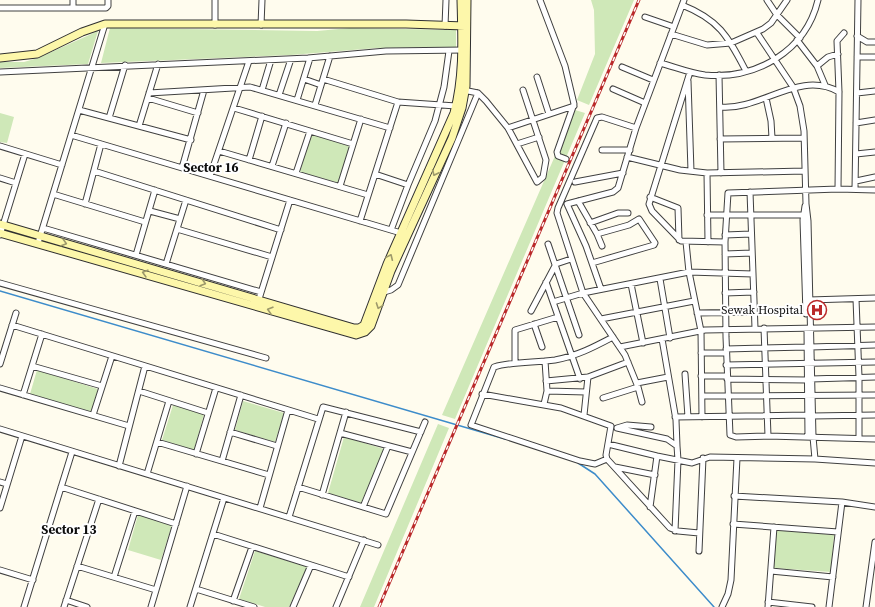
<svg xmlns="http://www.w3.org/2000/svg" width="875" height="607" font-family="'Source Serif 4',serif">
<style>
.green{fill:#cfe8b8}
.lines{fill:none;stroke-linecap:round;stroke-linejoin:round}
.stream{stroke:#3d8cca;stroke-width:1.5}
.street-tunnel{stroke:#dbd8cc;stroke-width:5;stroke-dasharray:5 2.5;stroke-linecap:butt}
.street-casing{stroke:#404040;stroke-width:7}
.secondary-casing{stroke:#2f2f2f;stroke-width:9}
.street{stroke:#fff;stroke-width:5}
.secondary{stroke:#fdf7aa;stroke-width:7}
.rail-casing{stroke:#ba292a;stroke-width:3}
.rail{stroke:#fff;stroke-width:1.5;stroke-dasharray:4.5;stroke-linecap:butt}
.oneway{stroke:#9d996b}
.labels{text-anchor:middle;stroke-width:4;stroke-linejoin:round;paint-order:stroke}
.poi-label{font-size:12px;fill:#0d0d0d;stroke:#fff;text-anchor:end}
.neighbourhood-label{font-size:13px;font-weight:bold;fill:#0d0d0d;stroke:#fff}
</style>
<rect width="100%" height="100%" fill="#fffcee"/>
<!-- green -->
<path class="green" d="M591,0H634L589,105L577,100L595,54L594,10Z
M110,28L317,31L350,28L456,30V47L377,48L291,55L101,63Z
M98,31L88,64L0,68V62H24L38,58Z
M575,110L585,113L455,419L442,415Z
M0,113L14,117L7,143L0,142Z
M311,134L350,145L339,183L300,172Z
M37,370L98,389L91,412L30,394Z
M243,401L284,413L275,442L235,430Z
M173,405L204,414L194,450L162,440Z
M438,424L449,428L374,607H360Z
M344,437L384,449L361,503L328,493Z
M138,515L172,525L161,560L128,550Z
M776,530L834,535L831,572L773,568Z
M255,551L307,567L289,607H265L239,599Z"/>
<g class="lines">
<!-- stream -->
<path class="stream" d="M0,291L505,439
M578,463L595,474L714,607"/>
<!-- street-tunnel -->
<path class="street-tunnel" d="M566,159L573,162"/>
<defs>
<path id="street" d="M540,0L565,66L574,104L557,152L558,156L566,159
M767,0L777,15L800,38
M682,5C720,20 728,37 746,71
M0,8H106L108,6V0
M73,8V0
M645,17L674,27
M215,25V0
M261,25L262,0
M445,26L446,0
M757,33L793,87L800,106L804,131L806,204L808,221L813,437L815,459
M671,34L707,45L731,43L763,29L771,23L787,0
M857,36L867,42H875
M797,40L817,66L825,85
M857,57H875
M660,63C675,67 689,73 705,75C756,80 806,51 818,0
M817,66L828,57L838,54
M622,67L653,80
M0,72L308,58L386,51L464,50
M690,72L649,204L652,211L681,241L725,242
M719,75L721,173
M537,77L549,114
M304,79L321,85
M323,79L398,102L360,221
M688,81L691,171
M613,89L645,103
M262,90L271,60
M463,90L478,93L486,101L508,128L537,182L543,177L546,160L523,90
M149,93L250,87L390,128
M857,93L875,91
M279,95L291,59
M148,98L198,113
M766,98L771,121L772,138
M297,100L310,58
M398,102L456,106
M315,105L330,56
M720,107C761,111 799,69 839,92
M234,108L353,144
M79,110L191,140
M109,118L125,65
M856,123L875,120
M139,126L158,64
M508,128L574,106
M636,128L602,117L597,118L558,208L557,213L583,293L625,355L638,387L642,402
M71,135L401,233
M720,139L804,138
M517,144L539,137
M0,146L62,165
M602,150H630
M219,151L368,195
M856,154L875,152
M627,157L680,170L707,173L805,171
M249,160L262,116
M272,166L286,123
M182,168L204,90
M94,171L281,230
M296,173L310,131
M707,173L708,242
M375,174L408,185
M210,176L249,61
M0,178L16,183
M856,181L875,177
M575,182L623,173
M340,186L361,119
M838,189L839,92L837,41L844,33
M855,189L858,0
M875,190L838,189L728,193L725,242L726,337L730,435L736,437L768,436L875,439
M750,192L755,328
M53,194L145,222
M650,197L678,208L679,240
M578,201L597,234
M85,204L101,144
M805,206L803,220L806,314
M150,211L180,219
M707,215H807
M590,223L618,213H628
M43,228L261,292
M177,229L272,257
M391,230L408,185L435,121L444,87L449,51
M0,235L25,154
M725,235L751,234
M686,242L689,272L701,331L702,417
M38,243L105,24
M548,244L579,335
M725,254L752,253
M136,255L155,190
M592,263L654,245L655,243L639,219L629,225L597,234L602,246
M166,264L186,200
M660,279L670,338
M546,282L580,379
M0,283L266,358
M631,284L643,343
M601,289L586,246L567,204L613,192L618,188L636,128L684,0
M384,292L391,290L398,285L478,93
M725,293L754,292
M259,299L290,200
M856,299L859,377V438
M809,300L875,298
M553,302L583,293L689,272L753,274
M531,311L556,264L571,259
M697,313L754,312
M601,319L694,301
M534,324L542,347
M12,325L318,419
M764,328L768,436
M807,330L808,437
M662,339L676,420L677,446
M620,347L705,330L875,327
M811,347L875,345
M726,349L807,347
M701,353H726
M515,363V330L558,317
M0,364L16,313
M726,365L875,362
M32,366L102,386
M685,374L688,417
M701,376H727
M727,379L807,380
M811,379L875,377
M546,381L588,377L628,362
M637,383L668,377
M0,388L129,426
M139,391L208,413
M547,391L586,392
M482,394L561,408L611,426L606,455L607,459L670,528L678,531L699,533
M23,395L42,334
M702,396L875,395
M603,398L638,387
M544,404L547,391L545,361
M93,415L112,356
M584,415L588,377
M812,416L875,415
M675,417L808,415
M617,428L667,439L677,446L678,460L675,531
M617,428L627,425L651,427
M0,429L378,545
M230,432L277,446
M340,433L412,452
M157,442L269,475
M608,444L657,456L692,463L710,457L815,459L875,463
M196,454L216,388
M607,459L595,464L580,461L471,425L494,367C514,361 535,363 555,360C577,356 594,347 613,337
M222,461L241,395
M119,466L145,366
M615,467L655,475
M147,474L169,401
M0,482L7,484
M61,487L176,524
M298,487L386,514L425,422
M322,495L346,412
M734,496L842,502L875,507
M363,507L388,446
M650,507L657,456
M0,508L22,436
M260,508L288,410
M289,517L323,407L421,432
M733,524L838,532
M213,534L349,577
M699,551L703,458
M77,566L156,590
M0,570L33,580
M771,571L833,577
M114,577L135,511
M196,589L254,607
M66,600L87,607
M233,601L252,547
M768,602L812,607
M24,607L72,452
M64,607L99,499
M151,607L187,486
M190,607L224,498
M293,607L311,565
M336,607L364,540
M722,607L728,594L731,580L737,458
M768,607L774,527
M829,607L842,502
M866,607L875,542"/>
<path id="secondary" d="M0,58L37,54L82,32L105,24H406L465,26
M0,224L354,328H359L364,325L387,264L454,113C464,76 462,38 461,0
M0,233L356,335L365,332L371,326L391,271L452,138L462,108L466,86L467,0"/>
</defs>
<!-- street casing -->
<use href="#street" class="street-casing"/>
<!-- secondary casing -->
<use href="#secondary" class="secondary-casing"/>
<!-- street -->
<use href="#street" class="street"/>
<!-- secondary -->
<use href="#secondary" class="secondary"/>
<defs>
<path id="rail" d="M379,607L639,0"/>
</defs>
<!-- rail casing -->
<use href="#rail" class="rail-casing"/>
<!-- rail -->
<use href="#rail" class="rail"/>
</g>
<!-- one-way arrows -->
<defs><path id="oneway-chevron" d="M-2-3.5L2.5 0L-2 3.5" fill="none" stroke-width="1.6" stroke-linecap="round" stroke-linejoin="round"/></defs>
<g class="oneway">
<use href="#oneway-chevron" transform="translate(435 173) rotate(115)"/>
<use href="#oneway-chevron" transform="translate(64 243) rotate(16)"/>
<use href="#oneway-chevron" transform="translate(390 257) rotate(-66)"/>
<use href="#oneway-chevron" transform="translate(145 273) rotate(-164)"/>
<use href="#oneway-chevron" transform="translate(203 283) rotate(16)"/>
<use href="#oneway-chevron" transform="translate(379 306) rotate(110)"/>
<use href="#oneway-chevron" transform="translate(270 310) rotate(-164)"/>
</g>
<!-- icons -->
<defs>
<symbol id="hospital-ring" viewBox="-11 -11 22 22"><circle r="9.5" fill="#fff" stroke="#ba292a" stroke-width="1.5"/><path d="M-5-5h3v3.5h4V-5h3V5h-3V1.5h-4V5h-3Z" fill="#ba292a"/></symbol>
</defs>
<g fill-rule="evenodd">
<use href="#hospital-ring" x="806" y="299" width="22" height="22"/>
</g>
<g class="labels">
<!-- poi labels -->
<g class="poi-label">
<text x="803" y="314">Sewak Hospital</text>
</g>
<!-- neighbourhood labels -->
<g class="neighbourhood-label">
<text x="211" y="172">Sector 16</text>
<text x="69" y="534">Sector 13</text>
</g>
</g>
</svg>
